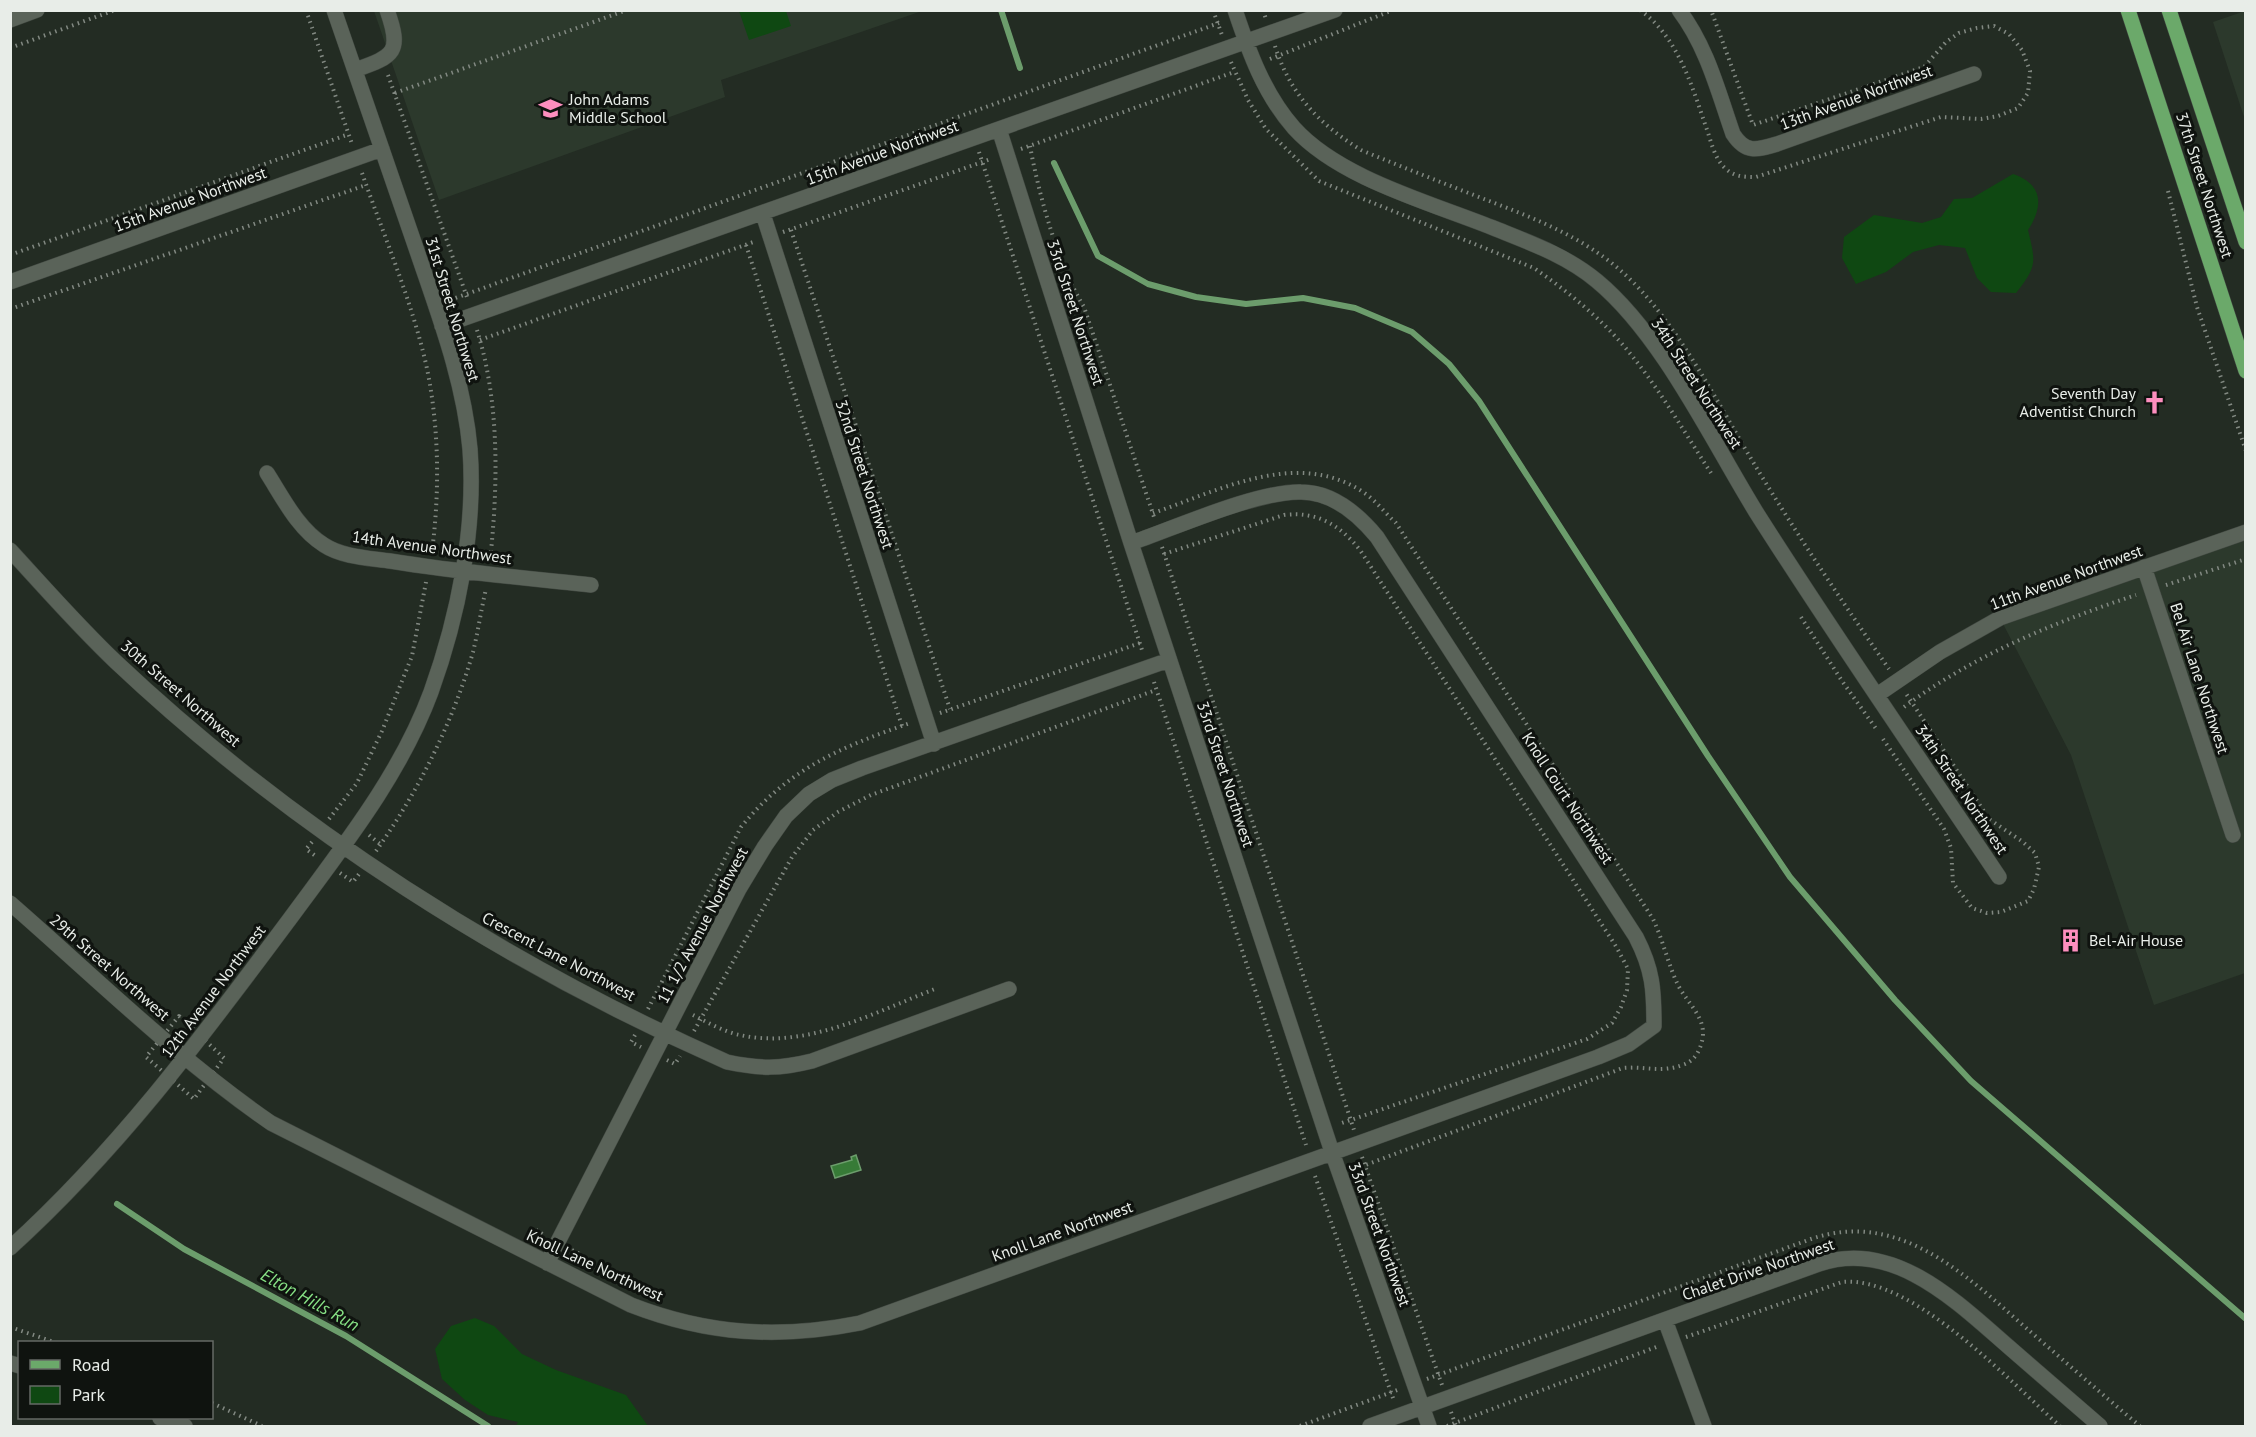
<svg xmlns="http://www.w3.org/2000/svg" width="2256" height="1437" font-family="'PT Sans',sans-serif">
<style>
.built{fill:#2c392c}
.green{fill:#0f4812}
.water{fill:#377b37;stroke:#6c9d6c;stroke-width:1.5}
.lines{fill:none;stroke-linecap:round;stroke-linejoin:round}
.stream{stroke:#6c9d6c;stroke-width:6}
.minor-casing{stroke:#414841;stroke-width:16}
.major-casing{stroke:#414841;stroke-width:16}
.path{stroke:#828982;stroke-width:4;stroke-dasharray:1.5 4.5;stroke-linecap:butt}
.minor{stroke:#5a6359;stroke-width:15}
.major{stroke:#6ba96a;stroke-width:15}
.labels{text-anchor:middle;stroke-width:6;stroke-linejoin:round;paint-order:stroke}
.street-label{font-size:16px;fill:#e8ede8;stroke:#0f130f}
.poi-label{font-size:16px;fill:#e8ede8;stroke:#0f130f;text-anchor:start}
.water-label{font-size:18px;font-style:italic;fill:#86e084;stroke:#0f130f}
</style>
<rect width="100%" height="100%" fill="#232c23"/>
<!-- built -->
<path class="built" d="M374,11H922L721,80L725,97L439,200Z
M2245,11V120L2213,22Z
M2245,532V973L2154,1005L2071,755L2000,618Z"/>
<!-- green -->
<path class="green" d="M739,11H786L791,26L749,40Z
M2013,174C2043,184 2044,206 2028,230C2036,263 2037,266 2016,293L1991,292L1977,278L1965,248L1939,245L1913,252L1886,272L1856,284L1842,258L1844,237L1874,215L1922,223L1941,217L1954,199L1972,198Z
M475,1318L494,1326L522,1354L556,1370L626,1395L648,1426H516L518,1422L488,1415L465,1400L442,1379L435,1349L451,1326Z"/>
<!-- water -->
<path class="water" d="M856,1155L861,1170L835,1178L831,1166L852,1160L851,1157Z"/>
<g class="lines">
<!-- stream -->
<path class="stream" d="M1001,10L1020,68
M1054,163L1098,256L1148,284L1196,297L1246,304L1303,298L1355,308L1412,332L1449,364L1479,401L1708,756L1790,877L1895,1000L1971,1081L2246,1319
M117,1204L184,1249L346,1336L488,1426"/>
<defs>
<path id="minor" d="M1235,10C1249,52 1264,94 1294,128C1340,179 1432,203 1496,229C1531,243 1567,256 1597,281C1662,335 1711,439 1756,512C1834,635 1918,756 1999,877
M1679,10C1707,47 1718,91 1733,134C1746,154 1757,150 1777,144L1974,74
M10,20L37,10
M355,70C395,56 402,52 387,10
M999,129L1131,543L1332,1152L1429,1426
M763,214L934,744
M10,282L382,149
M442,326L1335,10
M267,473C283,498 298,529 324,545C342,557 369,558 390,561C457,572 524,578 591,585
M10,550C45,588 79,627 116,662C293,829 506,964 727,1062C760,1069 780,1069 812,1061L1009,989
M2144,567L2233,835
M1877,695L1940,652L2000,618L2246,532
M10,903C95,977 178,1059 271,1123L631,1305C708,1335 780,1339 860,1323L1598,1057L1629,1044L1654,1026C1654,990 1653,970 1636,937L1377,537C1358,514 1333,492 1301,492C1257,491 1175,528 1131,543
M10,1248C120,1148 201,1038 289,920C341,849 400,776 431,692C458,617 476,529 470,449C464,381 439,316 417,251C390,171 362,91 334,10
M547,1263L739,889L765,846L786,816L809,794L832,780L862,768L1169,660
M1665,1320L1704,1426
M10,1363L20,1366
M160,1418L185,1426
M1370,1426L1819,1264C1894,1238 1958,1303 2010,1348C2040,1374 2070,1400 2100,1426"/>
<path id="major" d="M2128,10L2246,371
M2169,10L2246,242"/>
</defs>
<!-- minor casing -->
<use href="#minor" class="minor-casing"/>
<!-- major casing -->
<use href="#major" class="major-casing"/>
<!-- path -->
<path class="path" d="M306,10L352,144
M1213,10L1222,35
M1263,10L1266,19
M1640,10C1678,37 1692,86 1706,127C1711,140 1714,159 1726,169C1735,177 1745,177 1756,177L1941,117L1981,119L1998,116L2018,108L2028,93L2030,71L2022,50L2009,34L1994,26L1977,28L1959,33L1946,42L1924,67L1753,125L1711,10
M1275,46C1290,94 1319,124 1361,150C1402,167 1443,183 1484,199C1528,216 1571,232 1609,261C1671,308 1716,401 1756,467C1798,536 1843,603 1889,669
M10,48L115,10
M1270,59L1393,10
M1231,62L1248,100L1266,129L1319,181L1534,268C1557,284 1579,301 1599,320C1645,363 1677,421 1711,473
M388,75L468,300
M395,93L627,10
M1030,146C1039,195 1058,265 1084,307L1154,517
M1021,149L1234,72
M979,152L1143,653
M362,173C384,236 411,299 426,364C439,424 440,490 432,551
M2168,191L2197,307L2246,451
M791,230L950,709
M783,232L991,159
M746,245L902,726
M10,255L349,134
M450,300L1219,23
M10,309L366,185
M477,330C500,403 498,486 490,561
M480,340L756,241
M1153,513C1221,490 1299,447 1366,494C1377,502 1386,514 1396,523L1653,919C1663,940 1669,967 1678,985C1690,1008 1712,1021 1699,1050C1696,1057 1690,1063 1682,1065C1662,1073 1643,1066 1623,1068L1355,1169
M1162,547L1354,1130
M1164,554L1284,515C1317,511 1340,525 1360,550L1617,948L1628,969L1627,990L1621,1007L1612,1023L1587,1039L1339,1124
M2166,585L2246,559
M1801,617L1842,681L1877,730
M1154,682L1306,1145
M1904,707C1974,655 2055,622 2136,595
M940,713L1140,643
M1883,739L1944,829L1951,848L1953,883L1972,908L1987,913L2001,912L2028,901L2034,889L2039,867L2035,853L2023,842L1989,819L1905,692
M329,819L357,783L382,731L412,656L426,582
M369,835L380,844
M312,842L306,849L317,857
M376,851C418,792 453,722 473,652C478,632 481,610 486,589
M340,873L353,882L359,874
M648,1009L741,827C788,769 841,747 910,723
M693,1015C707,1022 724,1032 740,1035C806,1050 875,1012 935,989
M179,1016L224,1058L194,1099L146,1057Z
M694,1031L792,857L813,830L838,812L871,795L1156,690
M635,1035L631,1042L641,1047
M667,1060L675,1064L680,1056
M1362,1157L1442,1385
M1315,1176L1394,1401
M536,1230L544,1235
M572,1250L582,1255
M10,1327L54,1342
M1686,1337L1842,1282C1912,1275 2010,1382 2060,1426
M1427,1379L1811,1239C1901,1208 1970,1279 2033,1334C2069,1365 2104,1396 2140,1426
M212,1403L262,1426
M1451,1412L1456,1426
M1300,1426L1400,1389
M1447,1426L1659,1346"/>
<!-- minor -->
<use href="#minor" class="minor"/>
<!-- major -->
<use href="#major" class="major"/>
</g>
<!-- icons -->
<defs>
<symbol id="school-bare" viewBox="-9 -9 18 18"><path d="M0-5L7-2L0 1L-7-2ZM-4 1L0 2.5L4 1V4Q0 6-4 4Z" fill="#fd8ebe" stroke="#0f130f" stroke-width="2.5" paint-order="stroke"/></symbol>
<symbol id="church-bare" viewBox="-9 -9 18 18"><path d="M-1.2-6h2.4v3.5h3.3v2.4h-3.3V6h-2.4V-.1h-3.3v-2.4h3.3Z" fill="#fd8ebe" stroke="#0f130f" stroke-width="2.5" paint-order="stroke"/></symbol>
<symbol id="building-bare" viewBox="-9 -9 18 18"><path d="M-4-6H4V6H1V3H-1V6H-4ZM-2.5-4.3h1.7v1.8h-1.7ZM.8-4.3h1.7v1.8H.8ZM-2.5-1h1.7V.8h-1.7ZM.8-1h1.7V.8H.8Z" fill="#fd8ebe" stroke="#0f130f" stroke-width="2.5" paint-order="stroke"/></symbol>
</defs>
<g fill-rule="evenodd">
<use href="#school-bare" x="534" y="92" width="33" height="33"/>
<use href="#church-bare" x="2138" y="386" width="33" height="33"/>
<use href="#building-bare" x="2054" y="924" width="33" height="33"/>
</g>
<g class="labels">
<!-- street labels -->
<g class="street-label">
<text transform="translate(1856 97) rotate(-20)" y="6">13th Avenue Northwest</text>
<text transform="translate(882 152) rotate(-20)" y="6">15th Avenue Northwest</text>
<text transform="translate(2205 185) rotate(72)" y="6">37th Street Northwest</text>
<text transform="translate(190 199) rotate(-20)" y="6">15th Avenue Northwest</text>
<text transform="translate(453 309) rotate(73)" y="6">31st Street Northwest</text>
<text transform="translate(1076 312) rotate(72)" y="6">33rd Street Northwest</text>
<text transform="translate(1697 383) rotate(57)" y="6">34th Street Northwest</text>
<text transform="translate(865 474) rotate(72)" y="6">32nd Street Northwest</text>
<text transform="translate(432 547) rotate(8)" y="6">14th Avenue Northwest</text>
<text transform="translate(2066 577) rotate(-20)" y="6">11th Avenue Northwest</text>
<text transform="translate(2200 678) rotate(72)" y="6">Bel Air Lane Northwest</text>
<text transform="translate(181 693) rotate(41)" y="6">30th Street Northwest</text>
<text transform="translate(1226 774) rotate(72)" y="6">33rd Street Northwest</text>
<text transform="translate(1962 789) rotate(56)" y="6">34th Street Northwest</text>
<text transform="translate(1568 798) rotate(57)" y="6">Knoll Court Northwest</text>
<text transform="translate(702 925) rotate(-62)" y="6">11 1/2 Avenue Northwest</text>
<text transform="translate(559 956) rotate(28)" y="6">Crescent Lane Northwest</text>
<text transform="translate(110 967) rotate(41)" y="6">29th Street Northwest</text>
<text transform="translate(213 991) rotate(-53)" y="6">12th Avenue Northwest</text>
<text transform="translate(1062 1231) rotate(-20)" y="6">Knoll Lane Northwest</text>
<text transform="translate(1380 1234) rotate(70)" y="6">33rd Street Northwest</text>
<text transform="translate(595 1265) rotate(25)" y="6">Knoll Lane Northwest</text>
<text transform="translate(1758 1269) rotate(-19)" y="6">Chalet Drive Northwest</text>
</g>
<!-- poi labels -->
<g class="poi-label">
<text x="569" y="105">John Adams<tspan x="569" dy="18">Middle School</tspan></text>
<text x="2136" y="399" text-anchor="end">Seventh Day<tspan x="2136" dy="18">Adventist Church</tspan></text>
<text x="2089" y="946">Bel-Air House</text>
</g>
<!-- water labels -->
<g class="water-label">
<text transform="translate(310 1300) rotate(29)" y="6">Elton Hills Run</text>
</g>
</g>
<!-- border -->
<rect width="2256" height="1437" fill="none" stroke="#e8ede8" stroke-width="24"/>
<!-- legend -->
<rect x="18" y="1341" width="195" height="78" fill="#0f130f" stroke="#666a66" stroke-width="1.5"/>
<rect x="30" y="1360" width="30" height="9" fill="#6ba96a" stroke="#666a66" stroke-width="1.5"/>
<text x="72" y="1371" font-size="18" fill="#e8ede8">Road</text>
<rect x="30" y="1386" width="30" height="18" fill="#0f4812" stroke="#666a66" stroke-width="1.5"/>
<text x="72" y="1401" font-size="18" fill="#e8ede8">Park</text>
</svg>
